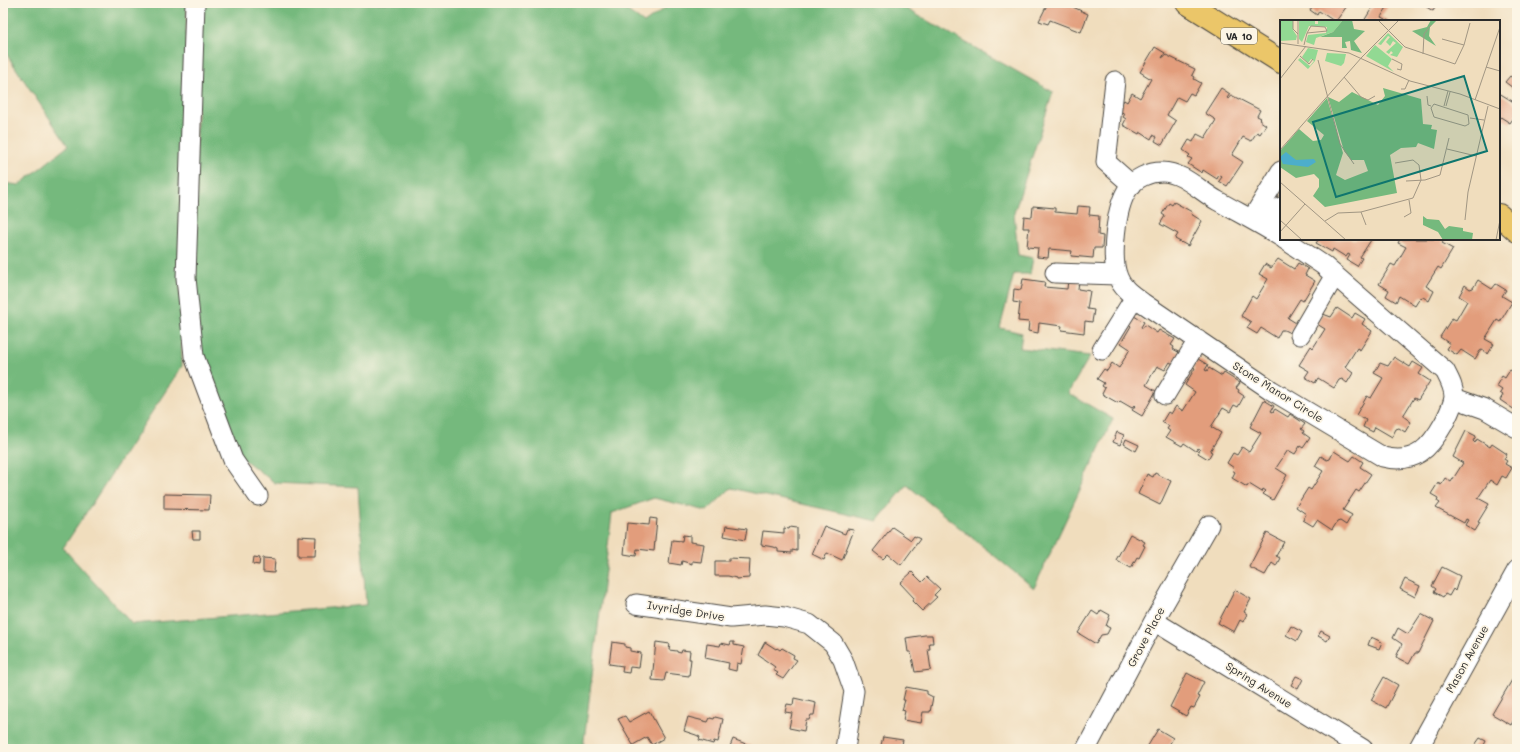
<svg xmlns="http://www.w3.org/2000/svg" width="1520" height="752" font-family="Mali,sans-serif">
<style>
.forest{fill:#75b97d;stroke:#507254}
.building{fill:#e29d7c}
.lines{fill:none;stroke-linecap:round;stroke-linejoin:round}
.minor-casing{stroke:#494641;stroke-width:21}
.major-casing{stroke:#494641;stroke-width:24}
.minor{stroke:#fff;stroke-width:19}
.major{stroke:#ebc669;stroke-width:22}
.labels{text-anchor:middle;stroke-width:3.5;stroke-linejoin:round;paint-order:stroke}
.shield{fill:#fcf5e5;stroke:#6a6863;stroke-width:1}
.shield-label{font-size:10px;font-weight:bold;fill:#2b2b2b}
.street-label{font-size:11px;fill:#2b2b2b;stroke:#fcf5e5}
.inset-road{fill:none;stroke:#a19683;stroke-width:1}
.view{fill:#0f766e;fill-opacity:0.15;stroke:#0f766e;stroke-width:2}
.inset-edge{fill:none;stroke:#2b2b2b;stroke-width:2}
</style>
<rect width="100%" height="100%" fill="#fcf5e5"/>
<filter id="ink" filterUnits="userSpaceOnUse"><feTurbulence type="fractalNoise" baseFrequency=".025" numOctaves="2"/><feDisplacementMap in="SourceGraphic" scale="8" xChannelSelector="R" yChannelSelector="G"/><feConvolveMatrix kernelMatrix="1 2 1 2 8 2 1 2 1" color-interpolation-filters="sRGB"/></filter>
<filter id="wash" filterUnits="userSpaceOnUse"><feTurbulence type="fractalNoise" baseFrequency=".012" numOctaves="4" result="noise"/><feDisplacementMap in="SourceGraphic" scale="16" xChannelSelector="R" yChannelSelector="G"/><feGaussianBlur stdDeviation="0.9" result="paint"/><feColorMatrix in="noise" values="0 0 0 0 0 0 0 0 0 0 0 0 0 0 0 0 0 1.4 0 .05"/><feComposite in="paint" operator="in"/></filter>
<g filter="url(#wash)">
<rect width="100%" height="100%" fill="#f0ddbd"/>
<!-- forest -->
<path class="forest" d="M3,3H187L179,256L182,366L63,548L132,624L366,605L358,487L275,483L242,458L200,353L193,245L201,3H617L644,23L672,3H896L1053,92L1014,213L1018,255L1033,258L1030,274H1014L1000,328L1022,333L1020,348L1090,356L1068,393L1113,419L1034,588L907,485L877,521L731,488L707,511L654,498L612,513L583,749H3V183L19,185L68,146L3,49Z"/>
<g id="blocks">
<!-- building -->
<path class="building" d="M1048,3H1071L1074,4L1073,7L1088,14L1081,32L1050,20L1048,24L1039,21Z
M1306,3H1343L1347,6L1336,21H1334L1319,11L1317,15L1310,10L1312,7Z
M1375,3H1383L1388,6L1381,17L1389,21H1364Z
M1420,3H1438L1433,11Z
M1155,47L1165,53L1162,58L1166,55L1195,69L1192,75L1195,77L1194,79L1201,83L1194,95L1190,93L1185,101L1177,97L1167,115L1176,121L1162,145L1155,141L1157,137L1153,135L1151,139L1140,132L1139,134L1123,125L1126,119L1123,117L1125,114L1118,110L1124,100L1127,102L1132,93L1140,98L1151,79L1140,72Z
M1510,76L1517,81V91L1505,82Z
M1221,88L1230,94L1227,98L1229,99L1231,95L1260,110L1257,116L1261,118L1259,120L1266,125L1260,134L1257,132L1251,141L1243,137L1232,155L1243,162L1227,186L1219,181L1222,177L1219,175L1217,179L1203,170L1202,173L1188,164L1192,159L1188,157L1190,155L1183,150L1189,140L1193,142L1197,134L1205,138L1216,120L1205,113Z
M1499,93L1517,104V113L1510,123L1499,116Z
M1174,202L1192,212L1191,214L1202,221L1188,246L1175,239L1178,234L1160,224L1165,216L1162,214L1169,203L1172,205Z
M1033,206L1055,208V212L1077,214L1078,206L1090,207L1089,215L1099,216L1098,235L1103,236L1102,248H1094L1093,258L1071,256L1072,251L1049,249L1048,258L1037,257L1038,248L1027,247L1029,228H1023L1024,216L1032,217Z
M1319,239H1370L1371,240L1360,257L1362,258L1357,266L1347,260L1350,255L1348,254L1346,257L1333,249L1332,252L1316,243Z
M1400,239H1445L1442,243L1453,249L1441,269L1438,267L1426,286L1434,291L1429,301L1423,297L1420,298L1415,306L1399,296L1396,302L1386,296L1389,290L1379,284L1391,264L1395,266L1406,247L1398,243Z
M1278,259L1294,269L1298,263L1308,269L1305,275L1315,281L1303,301L1300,299L1288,318L1296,323L1290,333L1284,330H1281L1277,338L1261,328L1257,334L1247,328L1251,322L1241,316L1252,296L1256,299L1268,279L1259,274L1265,264L1271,268Z
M1023,279L1045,282L1044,287L1067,289L1068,280L1079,281L1078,289L1090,291L1087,309L1094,310L1092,322L1085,321L1084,333L1061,330L1062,326L1039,323L1038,333L1028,331L1029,322L1018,321L1020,303L1013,302L1014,289L1021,290Z
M1478,280L1492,289L1496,284L1506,290L1502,296L1512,302L1500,322L1497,320L1485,339L1494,344L1488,354L1482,350L1480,351L1475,359L1461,350L1457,355L1447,349L1450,344L1440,337L1452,318L1456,320L1467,301L1459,296L1465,285L1470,289L1473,288Z
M1337,308L1352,318L1355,313L1365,319L1362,324L1372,331L1360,350L1357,348L1345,367L1353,373L1347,383L1342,379L1339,380L1334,388L1318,378L1315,383L1305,377L1309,371L1299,365L1311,346L1313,348L1325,329L1317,324L1323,314L1331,317Z
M1134,316L1144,322L1141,327L1143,328L1145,325L1157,333L1159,330L1175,339L1171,345L1174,347L1173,349L1180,353L1173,364L1170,362L1165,370L1157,366L1146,385L1156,391L1142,416L1132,410L1135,406L1134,405L1132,408L1120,401L1118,403L1102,394L1105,388L1102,386L1104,383L1097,379L1104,369L1107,371L1112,363L1119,368L1130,349L1121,343L1131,326L1129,324Z
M1394,357L1410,367L1413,362L1423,368L1419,374L1430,381L1418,400L1414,398L1403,416L1411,422L1405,432L1399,428L1396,429L1392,437L1375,427L1373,432L1363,427L1366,420L1356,415L1367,396L1371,398L1383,378L1374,373L1380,363L1388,366Z
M1198,359L1208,365L1205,370L1207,371L1209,368L1222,376L1224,373L1240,383L1236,388L1239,390L1238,392L1244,396L1238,407L1234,405L1230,412L1223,408L1211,427L1221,433L1210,451L1212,452L1208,459L1198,453L1200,449L1198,448L1196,451L1184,443L1182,446L1166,437L1170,431L1167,429L1169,426L1162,422L1168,412L1171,414L1176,406L1183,411L1195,392L1185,385L1195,368L1193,367Z
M1510,370L1517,374V408L1515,410L1500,400L1503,395L1500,393L1502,390L1496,386L1502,376L1505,378Z
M1264,400L1274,406L1271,411L1273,412L1275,409L1288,417L1290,414L1305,424L1301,429L1304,431L1303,433L1310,438L1303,448L1300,446L1295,454L1288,450L1276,468L1287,475L1273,500L1263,494L1266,491L1263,489L1262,492L1249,484L1247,487L1232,478L1235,472L1232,470L1234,468L1227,463L1233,453L1237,455L1242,447L1249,452L1261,433L1250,427Z
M1466,431L1476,436L1473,441L1475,443L1477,439L1490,447L1492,444L1507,454L1504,459L1507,461L1505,464L1512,468L1506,478L1502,476L1497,485L1490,480L1478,498L1489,504L1478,522L1480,523L1475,531L1465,525L1468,520L1466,519L1464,523L1436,508L1440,503L1437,501L1438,498L1431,494L1438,483L1441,485L1445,478L1451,482L1463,463L1453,457Z
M1117,432L1124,435L1120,445L1113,442Z
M1126,439L1139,445L1136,451L1124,444Z
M1334,451L1350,461L1354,456L1363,462L1360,467L1371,474L1359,492L1356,490L1343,510L1352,515L1346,525L1340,521L1337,522L1332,530L1317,520L1313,526L1303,520L1306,514L1296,507L1308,488L1311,490L1323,471L1315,466L1321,456L1327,460L1330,459Z
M1155,473L1171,481L1160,505L1138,494L1147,474L1153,477Z
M164,494L210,495L209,510L164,509Z
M650,518L657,519L654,551L637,549L636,556L624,554L627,523L649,525Z
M726,526L747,529L745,540L724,536Z
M824,526L845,534L847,529L854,530L842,560L827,553L824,560L812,554Z
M790,527L797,528V551L792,550V553L778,552V549L774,547L761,545L763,531L784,533V528L789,529Z
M892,527L911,540L914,536L920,539L901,565L888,554L883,559L873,551Z
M192,531H200V539H193Z
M1267,533L1284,542L1276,556L1280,558L1276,566L1272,563L1265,575L1249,567Z
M1130,534L1145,542L1143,545L1145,546L1139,558L1137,557L1131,568L1116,560Z
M683,535L690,536V542L704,544L701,562L692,561V564L682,561L681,565L669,563L672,540L682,541Z
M298,536L316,537L315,556H298Z
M254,557L260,558L259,565L253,564Z
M263,558L275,559L274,573L263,572Z
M729,558L750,559L749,578L736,579V578L728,576H715V561H729Z
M1442,567L1460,576L1455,591L1453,589L1449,596L1445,594L1443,597L1434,592L1436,589L1432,586Z
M912,572L922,582L927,577L940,589L934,595L937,597L922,611L912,601L914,598L900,583Z
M1405,579L1420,586L1415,597L1400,589Z
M1235,590L1251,599L1244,612L1247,614L1243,622L1240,620L1234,632L1218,623Z
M1101,610L1110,615L1106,626L1110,628L1107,634L1101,635L1096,644L1078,633L1092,611L1098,615Z
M1421,614L1434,621L1418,653H1415L1409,664L1396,657L1402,644L1393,638L1398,628L1408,634Z
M1291,626L1302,632L1297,641L1286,635Z
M1321,631L1330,636L1327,641L1318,636Z
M925,635H932L933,643H929L930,649H928L931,670L915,672L911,652H908L906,638Z
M1371,637L1382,642L1379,649L1368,645Z
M612,642L625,644V647L630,648V651L641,653L639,668L630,667L629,673L622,672L623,666L609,664Z
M656,642L670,644L669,650L677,651V652L681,653L682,650L690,651L689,659H691L689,676L666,673L664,681L652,680Z
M731,642H734V645L744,647L741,664L737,663L736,671L728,669L729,663L705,658L707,644L720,646L721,643L730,645Z
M765,642L776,649L777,648L780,650L782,648L794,655L793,658L797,660L783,679L776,675L778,673L773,670L775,667L758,655Z
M1187,673L1204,682L1197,696L1200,697L1194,708L1191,707L1186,716L1170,707Z
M1296,676L1303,679L1298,689L1291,685Z
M1384,677L1398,685L1386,708L1371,700Z
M1512,680L1517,683V714L1511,725L1492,714Z
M906,687L927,691V694L933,697L930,712H923L921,723L903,720L905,711L902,710L905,700H903Z
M794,698L816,703L814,715H811L809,720H806L804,731L789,728L792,713L785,712L787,704L793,705Z
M649,711L664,738L652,745L647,737L633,745L618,719L625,716L629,722Z
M688,717L708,722L710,718L714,719L715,717L723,719L718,742L714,741L713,744L699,740L700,737L696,735L684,731Z
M1158,729L1173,738L1167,749H1146Z
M883,737L903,740L901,749H880Z
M1480,738L1486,741L1483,747L1488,749H1472Z
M733,739L759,749H729Z"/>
</g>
</g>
<g filter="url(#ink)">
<use href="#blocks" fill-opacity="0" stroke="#494641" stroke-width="1"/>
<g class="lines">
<defs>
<path id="minor" d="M195,3L186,278L194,356L233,460L258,496
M1115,81L1106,162L1132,185
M1252,219L1281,171
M1268,228L1281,207
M1281,237C1261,224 1239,213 1218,201C1201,192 1183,172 1162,172C1149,172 1135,178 1128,189C1116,206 1110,258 1118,277C1122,289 1134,296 1143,303L1271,390L1383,457C1415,465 1430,448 1444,423C1448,415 1453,406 1454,397C1454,387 1449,379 1445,371L1323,265L1284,239
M1055,273L1117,275
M1300,335L1335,275
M1102,350L1135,297
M1165,395L1198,340
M1454,398L1485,409L1517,428
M636,604L731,618L765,615L784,617L809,624L833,643L843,660L854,691L845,749
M1154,621L1363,749
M1086,749L1154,621L1209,525
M1418,749L1517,570"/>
<path id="major" d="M1187,3L1281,62
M1499,215L1517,231"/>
</defs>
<!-- minor casing -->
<use href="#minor" class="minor-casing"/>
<!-- major casing -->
<use href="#major" class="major-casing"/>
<!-- minor -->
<use href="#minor" class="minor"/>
<!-- major -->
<use href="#major" class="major"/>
</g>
</g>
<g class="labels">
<!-- shield labels -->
<rect class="shield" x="1221" y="28" width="36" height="16" rx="3"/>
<g class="shield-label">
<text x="1239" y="40">VA 10</text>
</g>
<!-- street labels -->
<g class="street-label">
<text transform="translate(1278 392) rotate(32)" y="4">Stone Manor Circle</text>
<text transform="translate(686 611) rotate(9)" y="4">Ivyridge Drive</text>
<text transform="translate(1146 637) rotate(-62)" y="4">Grove Place</text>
<text transform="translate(1467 659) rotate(-61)" y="4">Mason Avenue</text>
<text transform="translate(1259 685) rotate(32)" y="4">Spring Avenue</text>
</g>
</g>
<!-- overview -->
<g transform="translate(1280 20)">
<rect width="220" height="220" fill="#f0ddbd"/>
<path d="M0,0H13V10L17,16L16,20L0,21ZM19,0H35V4H38V0H63L53,12L36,18L34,25L26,22L28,15L46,13L47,7L29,6L22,22L19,19ZM108,13L123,27L117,37L110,35L113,33L111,31L109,34L106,32L116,23L113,21L110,26L106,22L110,17L108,16L101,25L98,24ZM95,25L112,39L108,46L114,52L86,36ZM28,28L38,30L35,41L28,49L18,40L20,38L30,46L34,41L31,39L28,43L22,37ZM47,33L66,34L64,43L61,46L45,41Z" fill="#92d993"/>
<path d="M63,0H72L74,9L85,11L74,21L82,33L71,30L70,21L65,22L67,28H62V17H40L53,12ZM151,0H157L150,7L149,16L156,26L132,11L147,7ZM103,68L141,79L143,104L152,105L151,109L157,110L154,129L138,123L136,127L121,128L110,135L117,173L45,187L33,176L39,167V159L34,154L16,158L0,147V131L19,109L33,121L41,120L44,115L27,101L47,78L63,133L56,155L65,160L88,151L84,140H71L64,131L48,77L59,82L72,72L98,85L105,76ZM143,196L147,199L159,200L165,209L169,206L183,208V211L193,213L192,220H163L158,212L143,205Z" fill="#75b97d"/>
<path d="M6,132L16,140L34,139L36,142L28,147L3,144L0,137Z" fill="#4caecb"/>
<path class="inset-road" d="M13,0V9L18,14M98,0L125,27L175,44L184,25L190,3M31,6L45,7L47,11L27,13ZM162,19L184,25M0,23L69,33L130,61L180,74L220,89M18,24V0M24,25L27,13M143,34L144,14L151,5M20,36L29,44L33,39M112,39L122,44L121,50L117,49M38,40L60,124L74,144M206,47L220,51M64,57L81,77L88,80L95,76M0,59L26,26M121,69H125L129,60M147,76L148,85L151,86M195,80L220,7M154,84L188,95L189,104L185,106L154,97L151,88ZM164,86L168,71M166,86L170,72M190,98L204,100M167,129L196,136M0,130L82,37L119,0M126,161L145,160L160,155L169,118M0,162L66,220M81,192L86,205M124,197L131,193L129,180M0,200L22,220M185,200L188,172L208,86M45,201L58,193L81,192L133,178L141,160L139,145L133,140L115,143M0,212L25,184M216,220L220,200"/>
<path class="view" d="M184,56L207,131L56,177L33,102Z"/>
<rect width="220" height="220" class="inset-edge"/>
</g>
<!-- margin -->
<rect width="1520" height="752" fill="none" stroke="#fcf5e5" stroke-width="16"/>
</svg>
